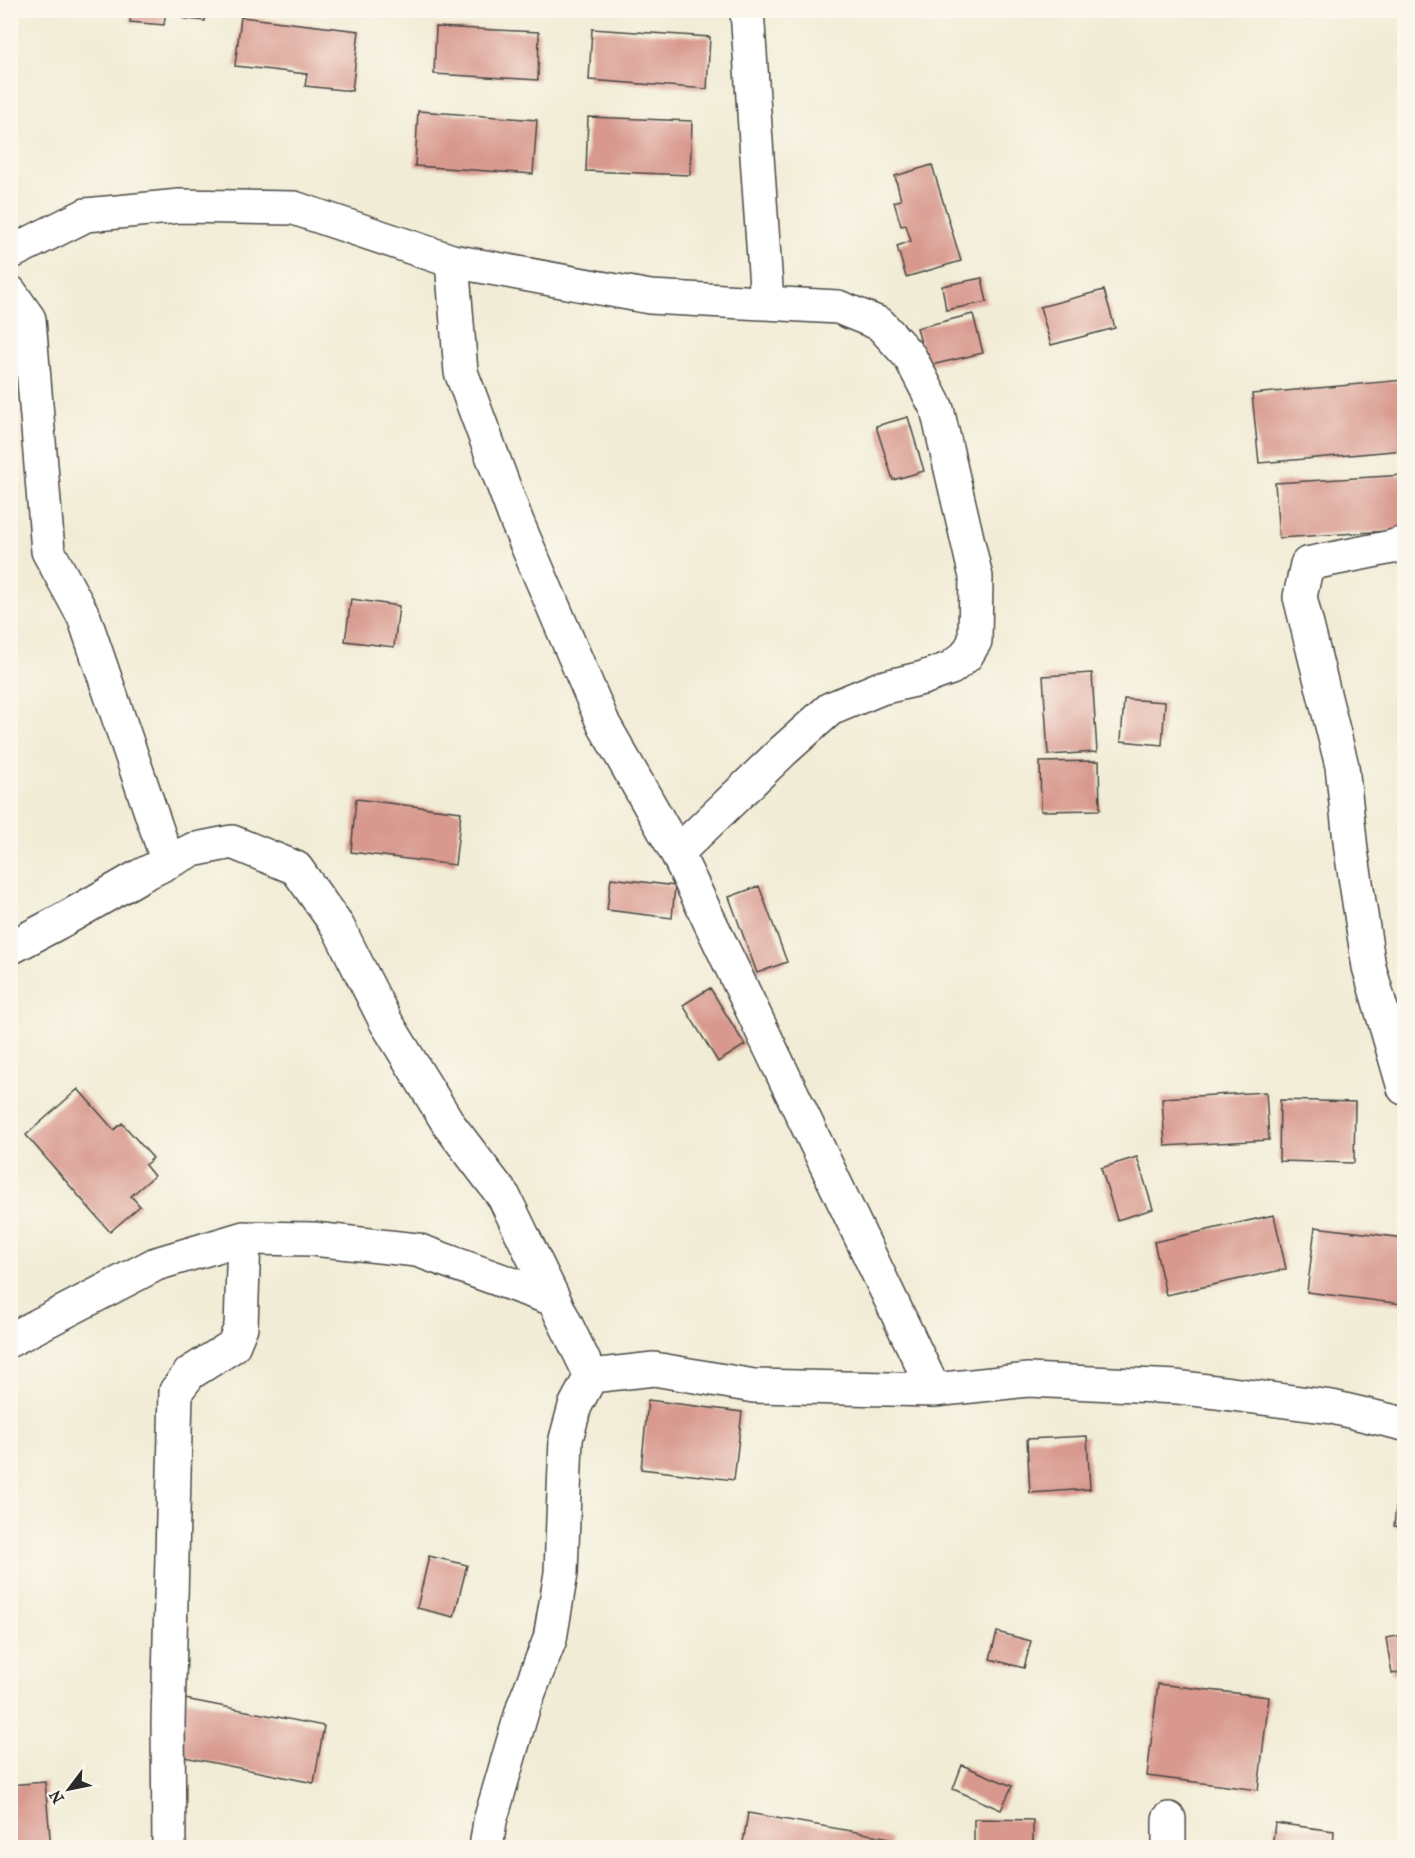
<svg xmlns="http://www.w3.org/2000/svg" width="1415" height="1858" font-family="'IM FELL French Canon',serif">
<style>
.building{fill:#d8988d}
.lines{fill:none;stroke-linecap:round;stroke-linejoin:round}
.street-casing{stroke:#494844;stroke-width:36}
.street{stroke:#fff;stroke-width:33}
</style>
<rect width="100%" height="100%" fill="#fbf7ec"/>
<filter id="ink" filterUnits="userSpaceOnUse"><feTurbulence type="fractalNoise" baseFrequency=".0167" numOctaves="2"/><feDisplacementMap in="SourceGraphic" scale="12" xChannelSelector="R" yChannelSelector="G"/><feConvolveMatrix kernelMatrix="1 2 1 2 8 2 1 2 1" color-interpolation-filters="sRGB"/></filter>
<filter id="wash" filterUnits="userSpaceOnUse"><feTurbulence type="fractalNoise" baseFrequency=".008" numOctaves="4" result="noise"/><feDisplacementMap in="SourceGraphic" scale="24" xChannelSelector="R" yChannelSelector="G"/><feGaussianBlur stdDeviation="1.35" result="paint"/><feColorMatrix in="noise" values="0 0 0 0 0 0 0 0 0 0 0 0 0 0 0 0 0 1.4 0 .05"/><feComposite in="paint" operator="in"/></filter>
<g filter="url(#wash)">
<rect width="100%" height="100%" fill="#f1ecd5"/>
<g id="blocks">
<!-- building -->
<path class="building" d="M131,10H166L164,25L130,22Z
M182,10H206L205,21L182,18Z
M241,17L359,31L352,91L305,86L307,74L235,66Z
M436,27L539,32L538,80L434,74Z
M592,29L710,37L707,89L589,80Z
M418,111L537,120L533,174L415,166Z
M588,117L692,121L690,175L586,171Z
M932,165L961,261L906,277L897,246L911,241L906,225L901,226L894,202L901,200L895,176Z
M982,278L987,302L946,310L942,286Z
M1104,290L1115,328L1051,345L1040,307Z
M973,314L983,353L927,366L917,328Z
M1404,380V450L1259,463L1252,394Z
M908,417L924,471L893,480L876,426Z
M1404,475V530L1279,538L1275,483Z
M351,599L399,606L394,647L345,641Z
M1092,673L1097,752L1048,755L1043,676Z
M1124,699L1165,702L1162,745L1121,741Z
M1099,761L1100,810L1041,811L1040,762Z
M356,799L461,812L455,865L351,852Z
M611,878L675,886L672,918L607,910Z
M759,886L787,962L757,973L729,897Z
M710,988L745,1045L718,1062L683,1005Z
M78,1089L114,1130L122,1123L153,1158L145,1165L154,1176L131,1196L140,1206L110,1232L26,1135Z
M1266,1092L1269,1140L1165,1146L1162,1098Z
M1280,1100L1355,1102L1354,1163L1279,1161Z
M1137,1157L1153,1209L1117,1220L1101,1168Z
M1274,1215L1286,1269L1166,1295L1154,1242Z
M1315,1227L1404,1238V1285L1402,1304L1307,1292Z
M648,1400L742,1412L734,1480L641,1469Z
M1087,1436L1090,1489L1030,1493L1027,1439Z
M1398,1487L1404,1488V1527L1394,1526Z
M429,1556L467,1565L454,1617L417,1608Z
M997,1632L1031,1641L1024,1668L990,1659Z
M1404,1635V1671L1392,1674L1386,1638Z
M1158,1684L1269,1697L1258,1790L1147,1776Z
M185,1699L324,1726L314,1783L174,1755Z
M962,1765L1012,1786L1001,1810L953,1789Z
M45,1782L51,1848H13L10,1814V1785Z
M748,1813L891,1838L890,1848H742Z
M974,1819L1033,1820V1848H974Z
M1275,1823L1334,1831L1333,1848H1272Z"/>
</g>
</g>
<g filter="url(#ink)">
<use href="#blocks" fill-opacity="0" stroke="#494844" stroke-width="1.5"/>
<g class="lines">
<defs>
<path id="street" d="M747,10L767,302
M10,253L86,215L180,206L294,208L452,261L650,297L838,307L880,324L910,357L937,409L976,577L975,641L966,656L951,668L923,678L881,688L830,709L783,751L677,853
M452,261L461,372L517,522L604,725L677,853L934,1390L754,1386L654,1369L591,1376
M10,292L29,319L48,551L84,617L168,862
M1404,543L1392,547L1307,564L1300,597L1342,766L1351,850L1369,967L1404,1088
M10,948L63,920L140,876L192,850L232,842L296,868L338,927L386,1022L450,1126L504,1197L591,1376
M10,1340L156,1264L244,1238L313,1239L417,1250L553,1299
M934,1390L1028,1380L1177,1387L1332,1407L1404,1424
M1169,1819V1848
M169,1848L168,1723L176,1391L190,1373L233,1346L241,1327L244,1238
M486,1848L490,1821L524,1705L550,1639L561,1573L566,1439L575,1406L591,1376"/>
</defs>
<!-- street casing -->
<use href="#street" class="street-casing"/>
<!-- street -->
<use href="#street" class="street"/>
</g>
</g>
<!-- margin -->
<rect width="1415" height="1858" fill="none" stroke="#fbf7ec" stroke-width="36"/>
<!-- north arrow -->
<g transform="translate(69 1789) rotate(238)" stroke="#fbf7ec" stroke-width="4.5" paint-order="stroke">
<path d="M0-4.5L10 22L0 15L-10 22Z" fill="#2b2b2b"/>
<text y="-9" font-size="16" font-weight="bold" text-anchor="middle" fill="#2b2b2b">N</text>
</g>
</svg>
